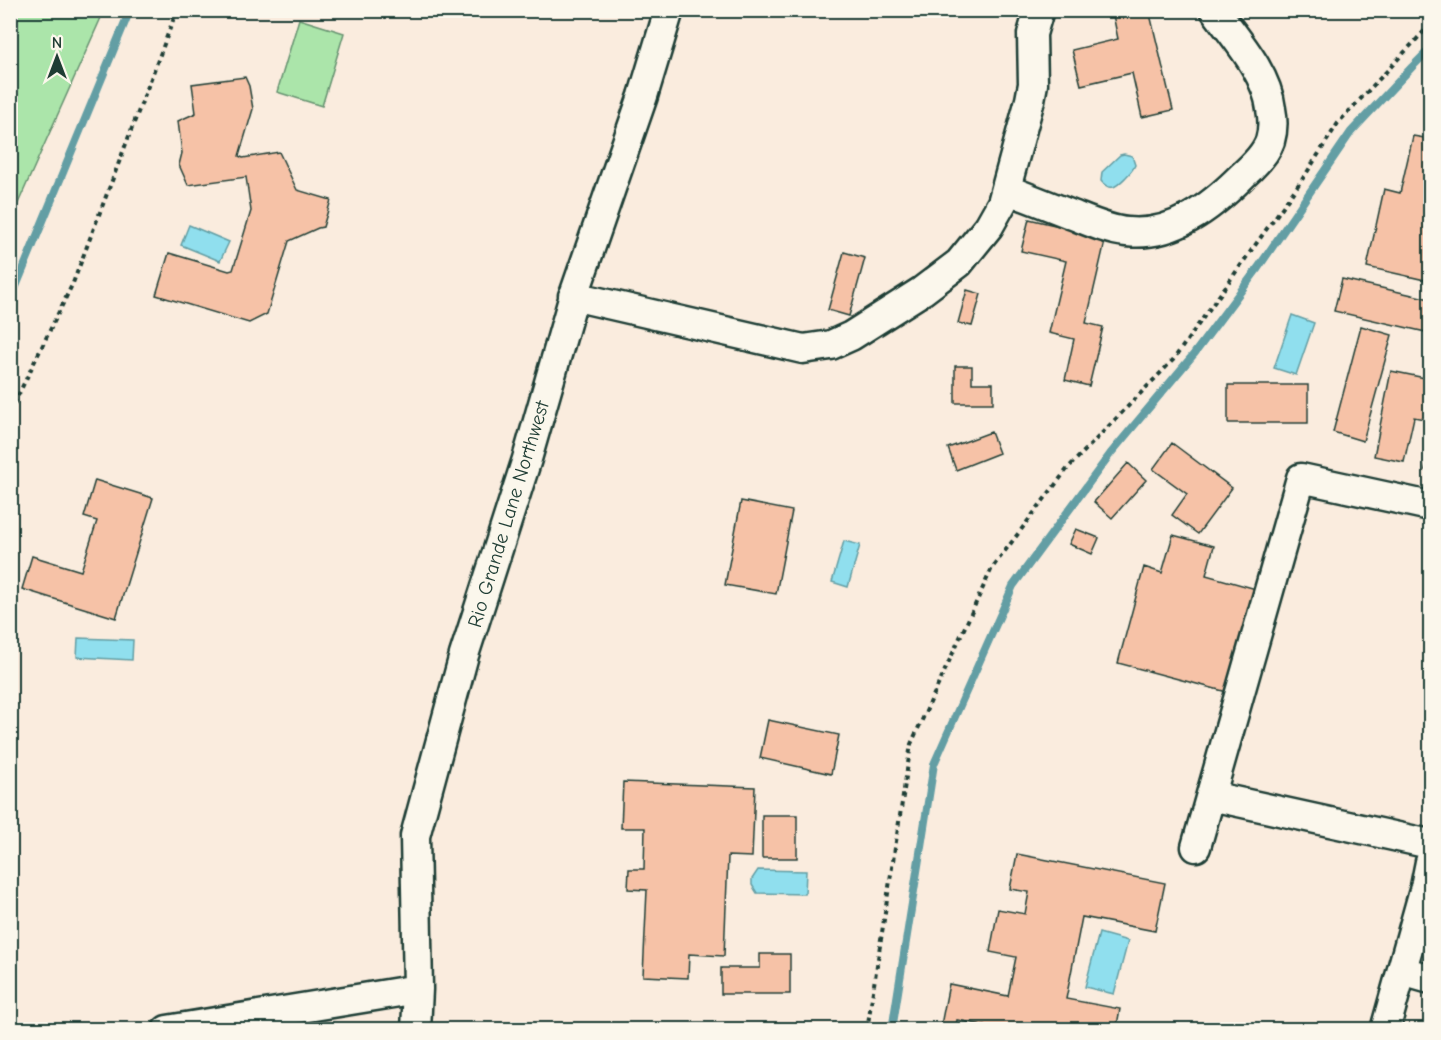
<svg xmlns="http://www.w3.org/2000/svg" width="1441" height="1040" font-family="'Comic Neue',sans-serif">
<style>
.green{fill:#abe5aa;stroke:#65916f;stroke-width:1.5}
.water{fill:#90dfee;stroke:#639ea4;stroke-width:1.5}
.lines{fill:none;stroke-linecap:round;stroke-linejoin:round}
.stream{stroke:#639ea4;stroke-width:8}
.building{fill:#f6c2a7;stroke:#1f3d34;stroke-width:1.5}
.minor-casing{stroke:#1f3d34;stroke-width:33}
.path{stroke:#1f3d34;stroke-width:4;stroke-dasharray:4.5 4.5;stroke-linecap:butt}
.minor{stroke:#fbf7ec;stroke-width:28}
.labels{text-anchor:middle;stroke-width:4.5;stroke-linejoin:round;paint-order:stroke}
.street-label{font-size:20px;fill:#1f3d34;stroke:#fbf7ec}
</style>
<rect width="100%" height="100%" fill="#faecde"/>
<filter id="ink" filterUnits="userSpaceOnUse"><feTurbulence type="fractalNoise" baseFrequency=".0167" numOctaves="2"/><feDisplacementMap in="SourceGraphic" scale="12" xChannelSelector="R" yChannelSelector="G"/><feConvolveMatrix kernelMatrix="1 2 1 2 8 2 1 2 1" color-interpolation-filters="sRGB"/></filter>
<g filter="url(#ink)">
<!-- green -->
<path class="green" d="M11,10L104,11L11,219L10,11Z
M299,19L344,33L322,106L277,92Z"/>
<!-- water -->
<path class="water" d="M1124,154L1132,156L1135,165C1133,170 1130,173 1126,177C1117,186 1111,193 1101,181L1102,172L1120,155Z
M189,225L229,242L220,261L181,245Z
M1292,315L1314,323L1296,375L1274,368Z
M844,541L860,545L848,587L832,582Z
M78,638L133,640L132,660L77,657Z
M758,870L806,871L805,894L757,893L752,885V879Z
M1099,933L1128,941L1114,994L1085,987Z"/>
<g class="lines">
<!-- stream -->
<path class="stream" d="M10,301L130,10
M892,1030L934,764L1013,586L1111,453L1194,354L1258,268L1351,132L1412,67L1430,49"/>
</g>
<!-- building -->
<path class="building" d="M1112,10H1149L1173,110L1142,117L1132,73L1081,85L1072,50L1118,39Z
M245,77L249,86L253,109L239,156L243,158L279,152L297,190L331,200L323,227L318,228L289,241L267,314L249,323L156,295L169,253L229,271L233,270L251,211L246,177L188,185L179,165L182,153L178,121L196,113L192,84Z
M1413,136L1430,139V255L1425,280L1367,267L1384,189L1400,193Z
M1029,219L1106,237L1086,323L1103,327L1089,386L1065,380L1074,339L1049,333L1066,261L1021,251Z
M844,252L865,258L849,316L828,310Z
M1342,279L1430,299V296V333L1334,311Z
M967,290L981,294L972,326L958,323Z
M1361,326L1392,335L1363,441L1333,432Z
M955,366H972V383H993V403H955Z
M1391,371L1430,379V377V420L1414,417L1404,462L1374,456Z
M1228,385H1308V423H1228Z
M991,432L999,453L956,470L948,448Z
M1430,442V472L1425,470Z
M1172,443L1232,488L1198,534L1172,515L1187,494L1153,469Z
M1128,463L1146,480L1112,518L1094,502Z
M95,480L153,498L116,618L22,589L32,556L81,571L97,521L84,517Z
M741,501L792,511L776,594L725,585Z
M1076,529L1099,538L1092,554L1069,544Z
M1173,535L1214,546L1206,575L1256,589L1227,692L1118,663L1144,567L1162,573Z
M768,720L839,735L831,774L760,758Z
M10,756L17,758L10,796Z
M623,782L755,787L752,857L728,856L724,956L689,954L688,978L643,976L647,890L628,889L629,869H644L645,828H621Z
M762,815H797V858H762Z
M1017,854L1165,883L1155,931L1082,917L1066,999L1120,1009L1116,1030H1008L957,1020L955,1030H940L949,984L1008,996L1016,957L990,952L998,909L1025,914L1029,892L1010,889Z
M760,954H790V994H721V968H760Z"/>
<g class="lines">
<defs>
<path id="minor" d="M1006,189C1027,197 1049,206 1070,214C1088,221 1107,230 1127,232C1173,237 1211,207 1242,176C1251,168 1266,153 1270,141C1273,131 1273,119 1271,109C1267,73 1236,39 1215,10
M573,296L803,349L831,345L851,336L922,291L959,263L989,226L1002,203L1030,100L1033,84L1032,34L1039,10
M1211,796L1430,844
M1196,847L1301,478L1430,506
M1402,971L1430,979
M167,1030L418,989
M416,1030L418,989L415,836L464,655L527,459L575,292L643,96L669,10
M1385,1030L1425,887L1430,862"/>
</defs>
<!-- minor casing -->
<use href="#minor" class="minor-casing"/>
<!-- path -->
<path class="path" d="M10,412L73,283L177,10
M867,1030L911,744L992,568L1068,468L1173,360L1306,174L1338,123L1430,25"/>
<!-- minor -->
<use href="#minor" class="minor"/>
</g>
</g>
<g class="labels">
<!-- street labels -->
<g class="street-label">
<text transform="translate(508 514) rotate(-73)" y="7">Rio Grande Lane Northwest</text>
</g>
</g>
<!-- margin -->
<rect width="1441" height="1040" fill="none" stroke="#fbf7ec" stroke-width="36"/>
<rect x="18" y="18" width="1405" height="1004" fill="none" stroke="#1f3d34" stroke-width="2" filter="url(#ink)"/>
<!-- north arrow -->
<g transform="translate(57 57)" stroke="#fbf7ec" stroke-width="4.5" paint-order="stroke">
<path d="M0-4.5L10 22L0 15L-10 22Z" fill="#1f3d34"/>
<text y="-9" font-size="16" font-weight="bold" text-anchor="middle" fill="#1f3d34">N</text>
</g>
</svg>
